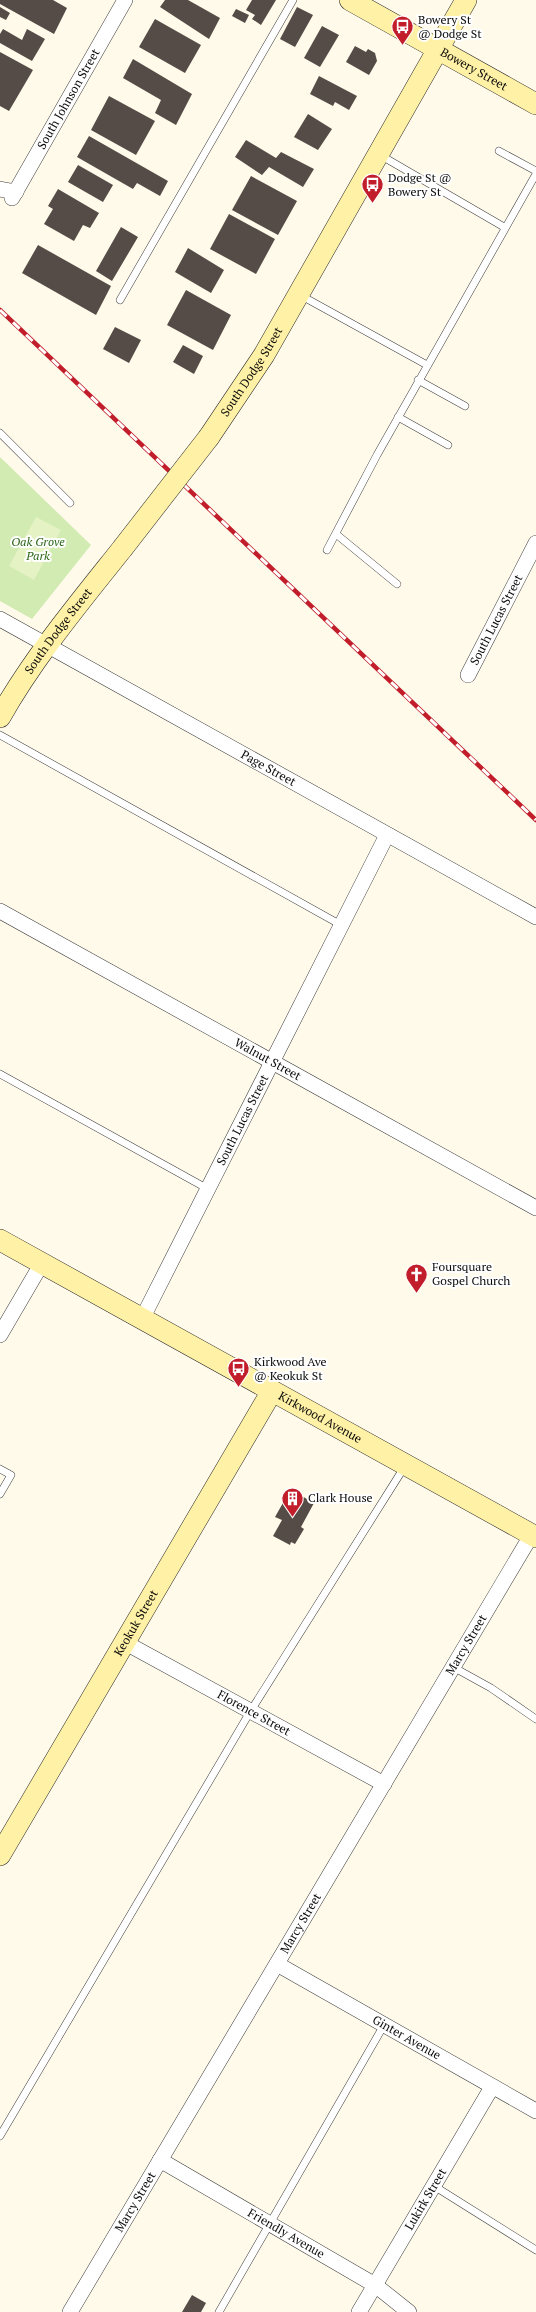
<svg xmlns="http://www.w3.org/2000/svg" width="536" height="2312" font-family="'PT Serif',serif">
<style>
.green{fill:#d2ebb2}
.pitch{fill:#e4f2c4}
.building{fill:#554c47}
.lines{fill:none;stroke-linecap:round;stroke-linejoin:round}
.lane-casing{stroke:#3e3e3e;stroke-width:8}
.street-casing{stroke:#3e3e3e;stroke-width:16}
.secondary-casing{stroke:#2d2d2d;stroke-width:22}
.lane{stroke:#fff;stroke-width:7}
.street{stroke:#fff;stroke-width:15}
.secondary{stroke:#fff1a5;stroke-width:21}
.rail-casing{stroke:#c21d2b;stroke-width:4.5}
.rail{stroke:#fff;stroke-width:3;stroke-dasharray:9;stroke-linecap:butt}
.secondary-bridge-casing{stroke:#2d2d2d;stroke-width:22;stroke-linecap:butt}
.secondary-bridge{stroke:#fff1a5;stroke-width:21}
.labels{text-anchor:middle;stroke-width:4;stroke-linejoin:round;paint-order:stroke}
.poi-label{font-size:12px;fill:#0b0b0b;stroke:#fff;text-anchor:start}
.street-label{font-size:12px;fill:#0b0b0b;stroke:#fff}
.park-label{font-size:12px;font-style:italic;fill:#2c6619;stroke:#fff}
</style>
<rect width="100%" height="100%" fill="#fffaea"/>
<!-- green -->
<path class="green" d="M0,457L91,545L32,619L0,601Z"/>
<!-- pitch -->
<path class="pitch" d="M36,517L61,530L34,580L9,566Z"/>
<!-- building -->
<path class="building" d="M0,0H53L67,8L54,34L0,4Z
M165,0H188L220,18L209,39L160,7Z
M252,0H276L261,25L252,19L255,15L246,10Z
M0,7L10,13L6,20L0,17Z
M297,7L313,15L295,47L280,39Z
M236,9L249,15L245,23L232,16Z
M155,19L201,45L185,73L139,47Z
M322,26L339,35L320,67L304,58Z
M3,29L22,40L27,29L45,39L32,61L0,43V34Z
M355,46L366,52L368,49L375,53L377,61L369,75L346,62Z
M0,52L33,70L9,111L0,106Z
M133,59L192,94L176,125L155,113L161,100L123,78Z
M319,76L357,96L349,110L335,102L333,106L310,94Z
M109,96L155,121L136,155L91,130Z
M308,114L332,129L318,150L294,137Z
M89,136L168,181L160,196L137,183L133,189L77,157Z
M246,140L276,158L281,152L314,169L303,187L269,167L262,175L235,157Z
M78,165L113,185L103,202L68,182Z
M251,176L297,201L278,235L232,210Z
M58,189L99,213L90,228L83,225L74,241L44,224L53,209L48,206Z
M229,214L275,239L256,274L210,249Z
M121,227L138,237L112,281L96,271Z
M38,245L111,286L96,315L22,273Z
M188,248L224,270L211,293L175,272Z
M186,290L231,315L213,350L167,325Z
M115,327L141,340L129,363L103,349Z
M183,345L203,356L194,374L173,362Z
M293,1491L314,1503L301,1527L304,1529L295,1544L291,1542L290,1545L273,1536L282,1520L275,1517L288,1494L290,1495Z
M192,2295L206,2303L201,2312H182Z"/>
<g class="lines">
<defs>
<path id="lane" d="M499,151L536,171
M380,155L504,227
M300,295L427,365
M120,300L293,0
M418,380L465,406
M398,417L448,445
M0,433L70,503
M336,534L397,584
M327,550L377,455L536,174
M0,735L341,925
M0,1074L208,1189
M0,1469L11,1475L0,1494
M453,1667L491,1688L536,1719
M0,2136L250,1712L405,1466
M434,2186L536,2250
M219,2312L384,2025"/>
<g id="street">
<path d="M0,189L16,192"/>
<path id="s1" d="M12,198L125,0"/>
<path id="s2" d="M0,619L536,917"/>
<path id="s3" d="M468,675L536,543"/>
<path id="s4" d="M0,911L536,1208"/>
<path id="s5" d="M142,1319L387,835"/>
<path d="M0,1335L42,1263"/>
<path id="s6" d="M124,1642L384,1784"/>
<path id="s7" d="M277,1964L536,2111"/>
<path id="s8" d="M160,2160L375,2285L409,2312"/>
<path id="s9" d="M70,2312L532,1534"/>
<path id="s10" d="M359,2312L492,2087"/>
</g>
<g id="secondary">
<path id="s11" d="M350,0L536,104"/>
<path id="s12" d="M209,437L264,355L466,0"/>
<path id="s13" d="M0,717C34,657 79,603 122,549"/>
<path id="s14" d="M0,1240L536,1537"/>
<path id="s15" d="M0,1855L272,1391"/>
</g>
</defs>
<!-- lane casing -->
<use href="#lane" class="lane-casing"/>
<!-- street casing -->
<use href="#street" class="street-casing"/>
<!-- secondary casing -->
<use href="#secondary" class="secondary-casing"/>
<!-- lane -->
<use href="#lane" class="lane"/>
<!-- street -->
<use href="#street" class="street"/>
<!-- secondary -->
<use href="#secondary" class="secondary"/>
<defs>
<path id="rail" d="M0,310L536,820"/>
</defs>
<!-- rail casing -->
<use href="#rail" class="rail-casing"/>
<!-- rail -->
<use href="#rail" class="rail"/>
<defs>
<path id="secondary-bridge" d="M122,549L209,437"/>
</defs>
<!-- secondary-bridge casing -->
<use href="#secondary-bridge" class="secondary-bridge-casing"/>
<!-- secondary-bridge -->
<use href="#secondary-bridge" class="secondary-bridge"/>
</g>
<!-- icons -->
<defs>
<symbol id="bus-pin" viewBox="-11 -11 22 30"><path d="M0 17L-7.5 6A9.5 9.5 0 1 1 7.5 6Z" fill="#c21d2b" stroke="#fff"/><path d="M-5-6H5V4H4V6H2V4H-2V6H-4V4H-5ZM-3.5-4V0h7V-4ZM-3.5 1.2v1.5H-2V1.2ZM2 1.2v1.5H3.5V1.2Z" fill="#fff"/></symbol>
<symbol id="church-pin" viewBox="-11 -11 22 30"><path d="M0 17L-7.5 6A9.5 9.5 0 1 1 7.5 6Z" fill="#c21d2b" stroke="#fff"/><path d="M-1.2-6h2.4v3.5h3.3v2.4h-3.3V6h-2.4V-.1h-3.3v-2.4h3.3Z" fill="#fff"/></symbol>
<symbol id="building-pin" viewBox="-11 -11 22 30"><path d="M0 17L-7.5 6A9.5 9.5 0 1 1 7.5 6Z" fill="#c21d2b" stroke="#fff"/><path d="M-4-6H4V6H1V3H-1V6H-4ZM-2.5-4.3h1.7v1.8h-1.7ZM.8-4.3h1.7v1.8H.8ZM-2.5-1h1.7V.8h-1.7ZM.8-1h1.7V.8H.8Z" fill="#fff"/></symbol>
</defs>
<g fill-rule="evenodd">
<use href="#bus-pin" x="390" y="14" width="25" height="34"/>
<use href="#bus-pin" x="360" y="172" width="25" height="34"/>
<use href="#church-pin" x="404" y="1262" width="25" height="34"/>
<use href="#bus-pin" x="226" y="1356" width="25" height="34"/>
<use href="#building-pin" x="280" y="1486" width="25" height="34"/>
</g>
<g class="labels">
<!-- poi labels -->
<g class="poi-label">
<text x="418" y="24">Bowery St<tspan x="418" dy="14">@ Dodge St</tspan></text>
<text x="388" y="182">Dodge St @<tspan x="388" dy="14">Bowery St</tspan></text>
<text x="432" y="1271">Foursquare<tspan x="432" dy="14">Gospel Church</tspan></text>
<text x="254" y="1366">Kirkwood Ave<tspan x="254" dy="14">@ Keokuk St</tspan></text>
<text x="308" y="1502">Clark House</text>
</g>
<!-- street labels -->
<g class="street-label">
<text dy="4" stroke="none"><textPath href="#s11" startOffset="142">Bowery Street</textPath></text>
<text dy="4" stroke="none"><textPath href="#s1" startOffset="114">South Johnson Street</textPath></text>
<text dy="4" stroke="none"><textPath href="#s12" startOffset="78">South Dodge Street</textPath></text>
<text dy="4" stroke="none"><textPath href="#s3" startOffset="62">South Lucas Street</textPath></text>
<text dy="4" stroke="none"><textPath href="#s13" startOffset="104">South Dodge Street</textPath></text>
<text dy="4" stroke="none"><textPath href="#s2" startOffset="307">Page Street</textPath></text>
<text dy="4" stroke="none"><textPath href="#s4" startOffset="306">Walnut Street</textPath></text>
<text dy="4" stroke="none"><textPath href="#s5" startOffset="223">South Lucas Street</textPath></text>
<text dy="4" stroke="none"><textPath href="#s14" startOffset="366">Kirkwood Avenue</textPath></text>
<text dy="4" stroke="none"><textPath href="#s15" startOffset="269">Keokuk Street</textPath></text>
<text dy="4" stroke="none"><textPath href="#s9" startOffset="776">Marcy Street</textPath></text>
<text dy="4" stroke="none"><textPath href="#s6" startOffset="148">Florence Street</textPath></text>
<text dy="4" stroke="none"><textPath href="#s9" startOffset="452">Marcy Street</textPath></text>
<text dy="4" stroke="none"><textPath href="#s7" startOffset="149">Ginter Avenue</textPath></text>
<text dy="4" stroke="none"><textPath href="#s10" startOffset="131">Lukirk Street</textPath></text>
<text dy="4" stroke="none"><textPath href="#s9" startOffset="128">Marcy Street</textPath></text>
<text dy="4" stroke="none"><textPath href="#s8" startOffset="146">Friendly Avenue</textPath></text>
</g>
<!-- park labels -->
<g class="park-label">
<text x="38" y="546">Oak Grove<tspan x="38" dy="14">Park</tspan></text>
</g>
</g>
</svg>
